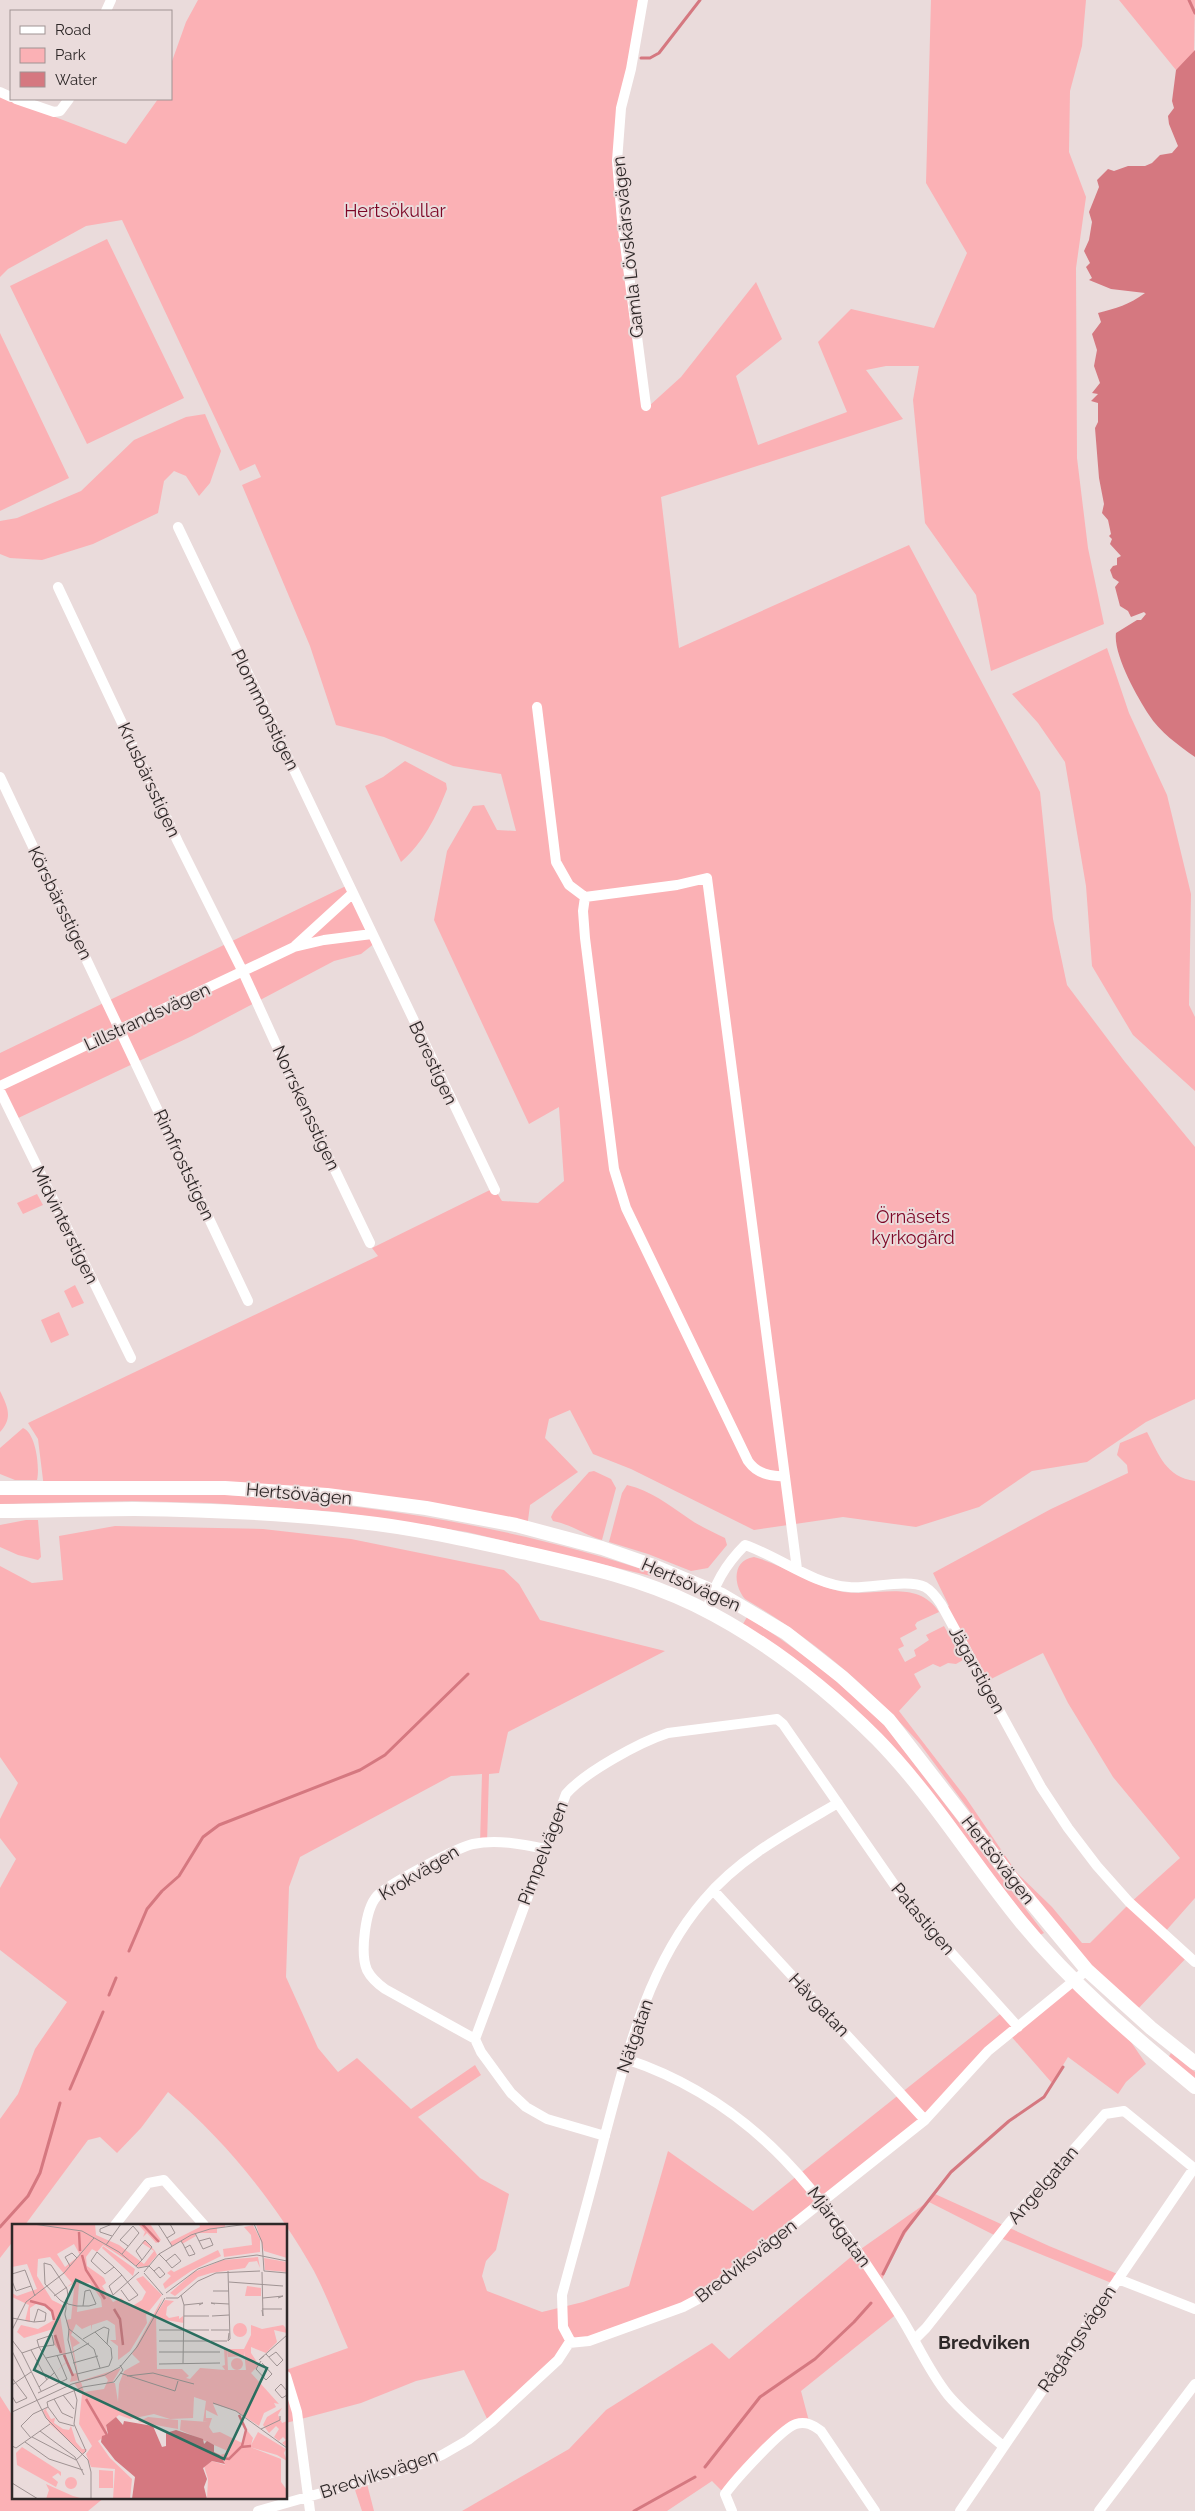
<svg xmlns="http://www.w3.org/2000/svg" width="1195" height="2511" font-family="Raleway,sans-serif">
<style>
.green{fill:#fbb1b5}
.water{fill:#d57880}
.lines{fill:none;stroke-linecap:round;stroke-linejoin:round}
.stream{stroke:#d57880;stroke-width:3}
.street{stroke:#fff;stroke-width:10}
.secondary{stroke:#fff;stroke-width:14}
.labels{text-anchor:middle;stroke-width:4;stroke-linejoin:round;paint-order:stroke}
.park-label{font-size:18px;fill:#7c0626;stroke:#eadbdb}
.street-label{font-size:18px;fill:#2e2828;stroke:#eadbdb}
.neighbourhood-label{font-size:19px;font-weight:bold;fill:#2e2828;stroke:#eadbdb}
.inset-river{fill:none;stroke:#d57880;stroke-width:2.5}
.inset-road{fill:none;stroke:#9f9393;stroke-width:1}
.view{fill:#2a6e5f;fill-opacity:0.15;stroke:#2a6e5f;stroke-width:2.5}
.inset-edge{fill:none;stroke:#2e2828;stroke-width:2.5}
</style>
<rect width="100%" height="100%" fill="#eadbdb"/>
<!-- green -->
<path class="green" d="M198,0H638L617,149L649,406L681,377L756,282L782,339L736,376L758,445L847,412L818,342L851,309L934,328L967,253L926,183L931,0H1086L1082,46L1070,91L1069,152L1086,197L1076,268L1077,458L1088,548L1104,624L991,671L976,595L925,523L913,400L919,366H886L866,370L903,419L661,497L679,648L909,545L1040,792L1053,919L1067,985L1125,1062L1195,1147V1399L1146,1422L1087,1462L1032,1471L979,1507L916,1527L843,1517L754,1530L631,1469L593,1454L570,1410L549,1419L545,1438L578,1472L530,1505L527,1528L315,1495L44,1488L38,1439L28,1423L378,1256L372,1248L494,1188L502,1201L538,1203L564,1181L559,1107L529,1124L434,920L447,851L473,806L484,805L497,830L516,831L501,774L453,766L384,737L336,725L310,646L242,485L261,477L255,464L240,471L122,220L86,226L8,269L0,277V96L126,144L158,99H171V64L186,22Z
M1119,0H1195L1194,54L1176,70Z
M107,239L184,398L87,444L10,286Z
M0,333L69,478L0,511Z
M205,414L221,451L210,483L199,496L186,476L174,471L164,481L158,513L93,544L42,560L10,558L0,554V521L17,518L81,491L134,440L186,417Z
M1107,648L1129,713L1167,795L1191,894L1189,1005L1195,1017V1091L1133,1035L1092,966L1086,886L1065,762L1038,723L1012,694Z
M405,761L446,783L447,789C436,817 424,842 401,862L365,786L383,777Z
M348,885L375,943L361,954L334,961L192,1036L14,1120L0,1091V1053Z
M37,1194L43,1205L23,1214L17,1203Z
M75,1285L84,1303L72,1308L64,1291Z
M59,1312L69,1335L51,1343L41,1320Z
M0,1391C8,1407 13,1418 0,1432Z
M23,1428C36,1433 40,1468 37,1480H15L0,1474V1448Z
M1147,1432C1159,1455 1166,1477 1195,1481V1898L1164,1933L1189,1955L1136,2011L1087,1969L920,1744C869,1687 812,1638 745,1599C733,1585 732,1560 754,1557C784,1565 809,1584 839,1591C873,1599 916,1577 939,1612L917,1622L915,1625L917,1629L900,1638L904,1646L898,1649L905,1662L916,1656L914,1650L929,1640L926,1635L944,1626L963,1660L956,1664L948,1663L940,1667L933,1664L914,1674L921,1687L899,1711L966,1798L1017,1873L1052,1907L1082,1943H1090L1130,1903L1180,1858L1113,1777L1068,1703L1043,1653L983,1683L944,1609L949,1606L933,1573L1051,1509L1128,1473L1127,1465L1117,1455L1120,1443Z
M594,1471L611,1479L616,1488L602,1540C585,1535 570,1524 553,1521L551,1517L554,1511L589,1472Z
M627,1485C652,1491 667,1504 688,1518C699,1526 713,1532 725,1538L727,1545L708,1568L691,1571L648,1554L609,1542L622,1493Z
M210,1494C360,1502 509,1525 651,1572V1576L467,1532L338,1512L211,1503L132,1501L0,1504V1495Z
M26,1520H38L41,1557L38,1560L18,1555L0,1547V1525Z
M115,1526L263,1529L351,1539L504,1570L519,1584L540,1620L665,1651L508,1732L499,1773L489,1774L487,1843L480,1844L482,1774L451,1776L300,1857L289,1887L286,1977L318,2048L338,2072L357,2058L411,2109L475,2065L481,2075L418,2117L480,2178L509,2194L496,2250L486,2261L482,2276L487,2291L542,2312L583,2302L629,2286L668,2151L753,2211L1004,2011L1018,2026L1074,1981L1131,2042L1146,2064L1126,2082L1118,2094L1068,2057L1052,2083L1010,2035L925,2118L695,2301L572,2342L489,2423L464,2370L416,2381L361,2403L286,2423V2370L348,2348C337,2323 327,2296 314,2271C277,2205 227,2142 168,2092L141,2128L117,2153L100,2137L88,2140L25,2225H14V2240L0,2258V2119L18,2094L35,2049L67,2002L0,1950V1888L16,1859L0,1838V1819L18,1783L0,1757V1566L32,1583L63,1580L59,1536Z
M747,1617C797,1648 843,1684 885,1726L1044,1933L1040,1935L878,1731L813,1673L743,1624Z
M1171,2053L1195,2072V2079L1168,2058Z
M935,2194L1049,2246L1120,2275L1114,2284L998,2237L929,2202C906,2230 893,2252 880,2285L898,2313L801,2391L810,2425H793L725,2494L712,2481L667,2511H462L569,2449L606,2410L712,2343L729,2359L858,2251L929,2201Z
M0,2396L14,2418V2497H105L88,2511H0Z
M366,2480L374,2511H362L353,2484Z"/>
<!-- water -->
<path class="water" d="M1195,50V757C1179,746 1159,731 1149,715C1137,697 1113,654 1116,633L1137,620H1141L1146,614L1144,612L1131,617L1128,611L1120,606L1115,587L1119,582L1113,578L1110,570L1113,566L1117,565V558L1121,556L1110,544L1112,539L1109,536L1111,534L1108,520L1102,513L1104,504L1099,478L1095,428L1098,422V403L1091,401L1098,394L1092,393L1100,383L1094,366L1097,350L1092,334L1101,322L1098,313C1116,308 1129,305 1145,293L1111,289L1089,280L1092,278L1086,267L1090,263L1084,251L1089,240L1092,222L1089,212L1099,187L1097,180L1108,169L1114,171L1128,166H1145L1152,163L1160,155L1172,153L1178,146L1169,124L1168,116L1174,108L1172,101L1176,70Z"/>
<g class="lines">
<!-- stream -->
<path class="stream" d="M1189,0L1195,13
M641,58H650L659,53L700,0
M129,1951L147,1909L162,1891L179,1876L203,1837L219,1825L360,1770L385,1755L468,1674
M109,1995L116,1978
M70,2089L103,2012
M0,2227L28,2196L40,2173L60,2103
M883,2274L904,2232L951,2172L1009,2121L1044,2097L1063,2067
M705,2467L760,2397L815,2359L854,2322L871,2303
M634,2511L695,2477"/>
<!-- street -->
<path class="street" d="M643,0L631,69L621,108L617,161L622,221L646,406
M106,11L111,0
M0,92L11,97
M16,99L54,112L60,111L69,99
M178,527L495,1190
M58,587L178,842L243,972L299,1095L370,1243
M537,707L556,862L569,885L585,897L583,911L585,938L611,1145L614,1169L626,1208L748,1461C757,1474 770,1477 785,1476
M0,777L248,1301
M585,897L677,885L707,878L797,1569
M295,946L353,893
M0,1086L294,947L324,940L372,934
M0,1091L131,1358
M706,1612C715,1584 724,1566 745,1545C780,1557 812,1584 849,1587C870,1589 907,1578 925,1587C932,1591 937,1598 941,1604L1041,1787L1068,1828L1097,1866L1129,1902L1195,1962
M713,1890L925,2120
M475,2039L385,1989C378,1984 371,1978 367,1970C360,1954 365,1909 377,1896C387,1885 458,1847 473,1844C496,1839 522,1844 545,1849
M626,2059C759,2103 825,2199 897,2311C915,2338 927,2369 948,2395C964,2414 984,2430 1003,2446
M605,2136L547,2119L526,2107L511,2093L481,2052L475,2039L566,1794C585,1772 640,1742 668,1733L777,1719L783,1724L909,1906L1018,2027
M115,2225L148,2183L164,2180L204,2225
M1118,2279L1195,2309
M914,2340L926,2328L1009,2223L1105,2114L1124,2111L1195,2169
M571,2342L563,2327L562,2295C576,2243 591,2191 604,2139C626,2057 647,1966 704,1900C740,1857 790,1831 838,1803
M286,2376L297,2412L310,2511
M258,2511L416,2466L442,2455L468,2440L492,2421L558,2360L569,2343L589,2341L683,2307L702,2297L925,2120L988,2051L1087,1970
M732,2511L725,2494C735,2480 782,2428 796,2424C806,2421 813,2425 821,2431L875,2511
M960,2511L1194,2168
M1099,2511L1195,2384"/>
<!-- secondary -->
<path class="secondary" d="M0,1488H225L327,1495L426,1508L516,1525L602,1548L651,1565L722,1595L786,1633L842,1677L889,1720L1016,1884L1087,1970L1151,2028L1195,2063
M0,1511C45,1511 90,1509 134,1509C209,1510 285,1513 360,1522C416,1528 472,1541 527,1553C584,1566 642,1579 695,1605C762,1638 824,1686 877,1739C931,1794 972,1862 1021,1922C1072,1984 1133,2036 1195,2087"/>
</g>
<g class="labels">
<!-- park labels -->
<g class="park-label">
<text x="395" y="217">Hertsökullar</text>
<text x="913" y="1223">Örnäsets<tspan x="913" dy="21">kyrkogård</tspan></text>
</g>
<!-- street labels -->
<g class="street-label">
<text transform="translate(628 247) rotate(-96)" y="6">Gamla Lövskärsvägen</text>
<text transform="translate(265 710) rotate(64)" y="6">Plommonstigen</text>
<text transform="translate(149 780) rotate(65)" y="6">Krusbärsstigen</text>
<text transform="translate(60 903) rotate(64)" y="6">Körsbärsstigen</text>
<text transform="translate(147 1017) rotate(-25)" y="6">Lillstrandsvägen</text>
<text transform="translate(433 1063) rotate(65)" y="6">Borestigen</text>
<text transform="translate(306 1108) rotate(65)" y="6">Norrskensstigen</text>
<text transform="translate(184 1165) rotate(65)" y="6">Rimfroststigen</text>
<text transform="translate(65 1225) rotate(64)" y="6">Midvinterstigen</text>
<text transform="translate(299 1494) rotate(5)" y="6">Hertsövägen</text>
<text transform="translate(691 1585) rotate(24)" y="6">Hertsövägen</text>
<text transform="translate(977 1670) rotate(61)" y="6">Jägarstigen</text>
<text transform="translate(543 1853) rotate(-69)" y="6">Pimpelvägen</text>
<text transform="translate(998 1860) rotate(52)" y="6">Hertsövägen</text>
<text transform="translate(419 1873) rotate(-31)" y="6">Krokvägen</text>
<text transform="translate(923 1919) rotate(50)" y="6">Patastigen</text>
<text transform="translate(819 2005) rotate(47)" y="6">Håvgatan</text>
<text transform="translate(635 2036) rotate(-71)" y="6">Nätgatan</text>
<text transform="translate(1043 2185) rotate(-49)" y="6">Angelgatan</text>
<text transform="translate(839 2227) rotate(54)" y="6">Mjärdgatan</text>
<text transform="translate(746 2261) rotate(-38)" y="6">Bredviksvägen</text>
<text transform="translate(1077 2339) rotate(-56)" y="6">Rågångsvägen</text>
<text transform="translate(379 2474) rotate(-18)" y="6">Bredviksvägen</text>
</g>
<!-- neighbourhood labels -->
<g class="neighbourhood-label">
<text x="984" y="2349">Bredviken</text>
</g>
</g>
<!-- overview -->
<g transform="translate(12 2224)">
<rect width="275" height="275" fill="#eadbdb"/>
<path d="M0,0H83L84,11L107,21L132,40L142,27L130,19L133,16L143,27L145,31L136,42L126,43L91,21L85,28L80,25L74,33L75,42L92,54L94,59L90,62L101,78L109,74L119,83L130,76L134,68L124,55L131,52L150,71L134,91L135,99L118,127L106,136V122L98,116H104L103,101L95,96L80,101V107L79,101L70,105L64,100L59,111L68,119L61,123L67,156L58,158L60,150L65,149L54,96L59,95L62,65L61,60L55,63L60,59L38,33L26,35L25,52L40,76L54,83L49,84L48,90L55,138L43,149L55,137L42,120L41,105L12,114L5,108L9,101L26,105L42,96L40,87L27,78L18,84V98L13,97L17,81L0,73V69L5,72L25,65L15,40L0,43ZM62,20L68,31L53,43L45,30ZM78,59L89,75L90,83L65,88L67,60ZM126,0H138L149,16L144,19L135,9L131,13L133,8ZM187,0H213V3L205,4V9H183L184,12L170,20L169,17L160,22L158,18L188,3ZM244,0H275V34L252,27ZM241,1L248,15V28L212,33L211,25L240,21L239,11L232,3ZM91,22L123,45L121,52L90,24ZM206,26L209,32L179,47L153,65L151,60L159,52L155,49L159,46L162,48ZM246,33L248,44L245,37L237,38L233,44L199,49L186,53L163,72L158,69L182,48L211,36ZM252,34L275,38V48L253,46ZM235,62L249,64V72H233ZM151,73L144,91L145,145H170L177,152L174,154L178,155L188,144L213,146L210,142L213,141L212,125H232L239,111V101L250,105L271,101L273,103L275,109L262,106L265,118L254,129L239,123V129L247,141L239,149L267,180L262,179L264,183L252,189L247,202L222,186L201,180L206,192L194,186V194H200L197,203L201,209L208,208L230,219L234,205L241,214L239,221L246,208L274,225L272,229L275,237L265,231L238,223L269,235V258L275,266V275H195L196,255L192,242L200,237L213,241L208,231L218,228L168,206L169,196L196,198H191L194,177L182,173L181,194L158,195L142,190L118,195L107,191L94,201L95,211L86,217L98,234L120,255L118,275H101L103,245L79,243L74,230L80,222L67,200L70,170L62,159L109,144L100,159H103L106,178L107,160L112,147L128,138L120,130ZM215,125L216,133L232,132V127L234,146H216ZM93,152L96,156L92,165L72,168L69,158ZM153,76L162,77L155,83L154,91L157,94L167,92V95L171,92L172,99L147,95L144,91ZM221 106a7 7 0 1 1 14 0a7 7 0 1 1-14 0ZM219 140a6 6 0 1 1 12 0a6 6 0 1 1-12 0ZM36,183L34,186L39,195L43,194L42,199L51,205L57,206L59,202L64,218L70,225H75L71,230L38,200L31,187ZM270,184L266,191L270,199L275,197V223L270,219L274,216L271,213L267,217L262,213L267,205L264,202L257,209L251,201L255,193ZM136,193L166,196V205L126,198ZM10,223L49,248V252L46,249L40,253L46,258L44,263L5,241L4,229ZM87,246L101,247V264H87ZM53 259a6 6 0 1 1 12 0a6 6 0 1 1-12 0ZM34,260L61,272L72,275H34L37,266Z" fill="#fbb1b5" fill-rule="evenodd"/>
<path d="M104,193L111,201L112,197L141,202L150,223L154,222V209L164,206L191,215L192,220L195,217L202,221V228L208,231L213,240L200,237L191,244L195,255L192,263L195,275H120L123,253L103,236L89,218L90,212L96,210L94,201Z" fill="#d57880"/>
<path class="inset-river" d="M130,0L147,18M67,8L68,27M70,31L74,46L93,75M18,77L33,81L40,87L42,96M102,85L108,95L111,121M43,111L49,129M52,131L61,152M74,175L95,211M227,191L234,206L230,222M210,234L217,235L229,223L239,222"/>
<path class="inset-road" d="M21,0L70,7L107,28L126,44L137,42M146,0L160,22M242,0L250,18L252,47M183,9L191,25L201,21L198,14L187,17M100,12L88,8V5L100,0M155,14L163,9L158,0M169,17L171,20L177,32L183,30L178,21L173,24M94,21L109,0M110,30L127,9L121,2L108,16L116,22M147,30L154,37L160,44L169,37L163,30L154,37M58,42L53,33L60,29L65,34M124,42L130,36L140,23L133,16L124,27L130,36M137,42L142,47L147,43L153,50L148,54L142,47M102,43L93,50L79,37L85,28L102,43L109,50L126,71L117,77L109,66M216,47L218,115L216,117L217,109M252,47L275,49M132,48L147,30L179,11L198,5L236,0M250,48L251,92L250,86M132,49L151,71M0,50L13,46L23,72M110,51L97,62L101,71L127,48M0,57L4,67L19,62M217,58L271,62M201,67H217M154,69L186,45L213,35L245,31L275,37M169,71L172,81L171,139M42,72L55,63M154,74H166L186,57L204,49L248,47M251,74L271,72L266,74M203,80L199,79L217,80M172,81L191,79L187,81M250,85H270M172,92H197M200,92L217,91M0,94L22,98L26,85L34,89L33,97L22,98M57,105L82,125L88,144M0,106L14,78L52,49L82,14M147,106H197M199,106H217M83,108L92,103L97,105L95,120M0,116L10,129L29,167M147,117H197M199,117H215M19,126L35,156M0,127L34,194L76,236L79,248V275M147,128H208M10,129L27,123L42,121L40,111L25,116L27,123L48,158M254,130L265,142L271,136L264,128L257,133M252,132L247,136L275,111M34,134L61,128L77,119M249,137L244,145L254,156L260,150L250,139M61,139L86,132M147,140L208,139M108,149L163,167L166,157M65,150L97,142L100,134L99,124L83,108L71,115M115,152L141,149L182,160M0,154L15,174L4,179L0,172M67,157L56,116L57,105L53,91V89L54,85V81L55,79V78L56,72L55,65L39,41L32,39L33,60L48,76L51,78L53,79H55L56,80L65,82H77L84,80L78,66L73,67L71,82M0,161L19,148M27,163L43,148M275,167L269,160L263,166L270,174L275,171M26,169L55,155L45,131M51,171L62,185M42,175L50,189L61,194M201,179L224,187L275,224M36,183L35,178L71,163L102,158L111,146L108,141M0,188L60,160L93,151L108,143L125,123L153,74M249,205L268,196V192M28,207L63,233L72,251M20,213L64,236L74,227L62,200L65,176L62,166M19,214L9,202L21,190L36,183L47,198L62,202M13,218L37,235L71,246M0,222L4,224L38,200M0,259L26,275"/>
<path class="view" d="M64,56L255,144L212,235L22,146Z"/>
<rect width="275" height="275" class="inset-edge"/>
</g>
<!-- legend -->
<rect x="10" y="10" width="162" height="90" fill="#eadbdb" stroke="#9f9393"/>
<rect x="20" y="26" width="25" height="8" fill="#ffffff" stroke="#9f9393"/>
<text x="55" y="35" font-size="15" fill="#2e2828">Road</text>
<rect x="20" y="48" width="25" height="15" fill="#fbb1b5" stroke="#9f9393"/>
<text x="55" y="60" font-size="15" fill="#2e2828">Park</text>
<rect x="20" y="72" width="25" height="15" fill="#d57880" stroke="#9f9393"/>
<text x="55" y="85" font-size="15" fill="#2e2828">Water</text>
</svg>
